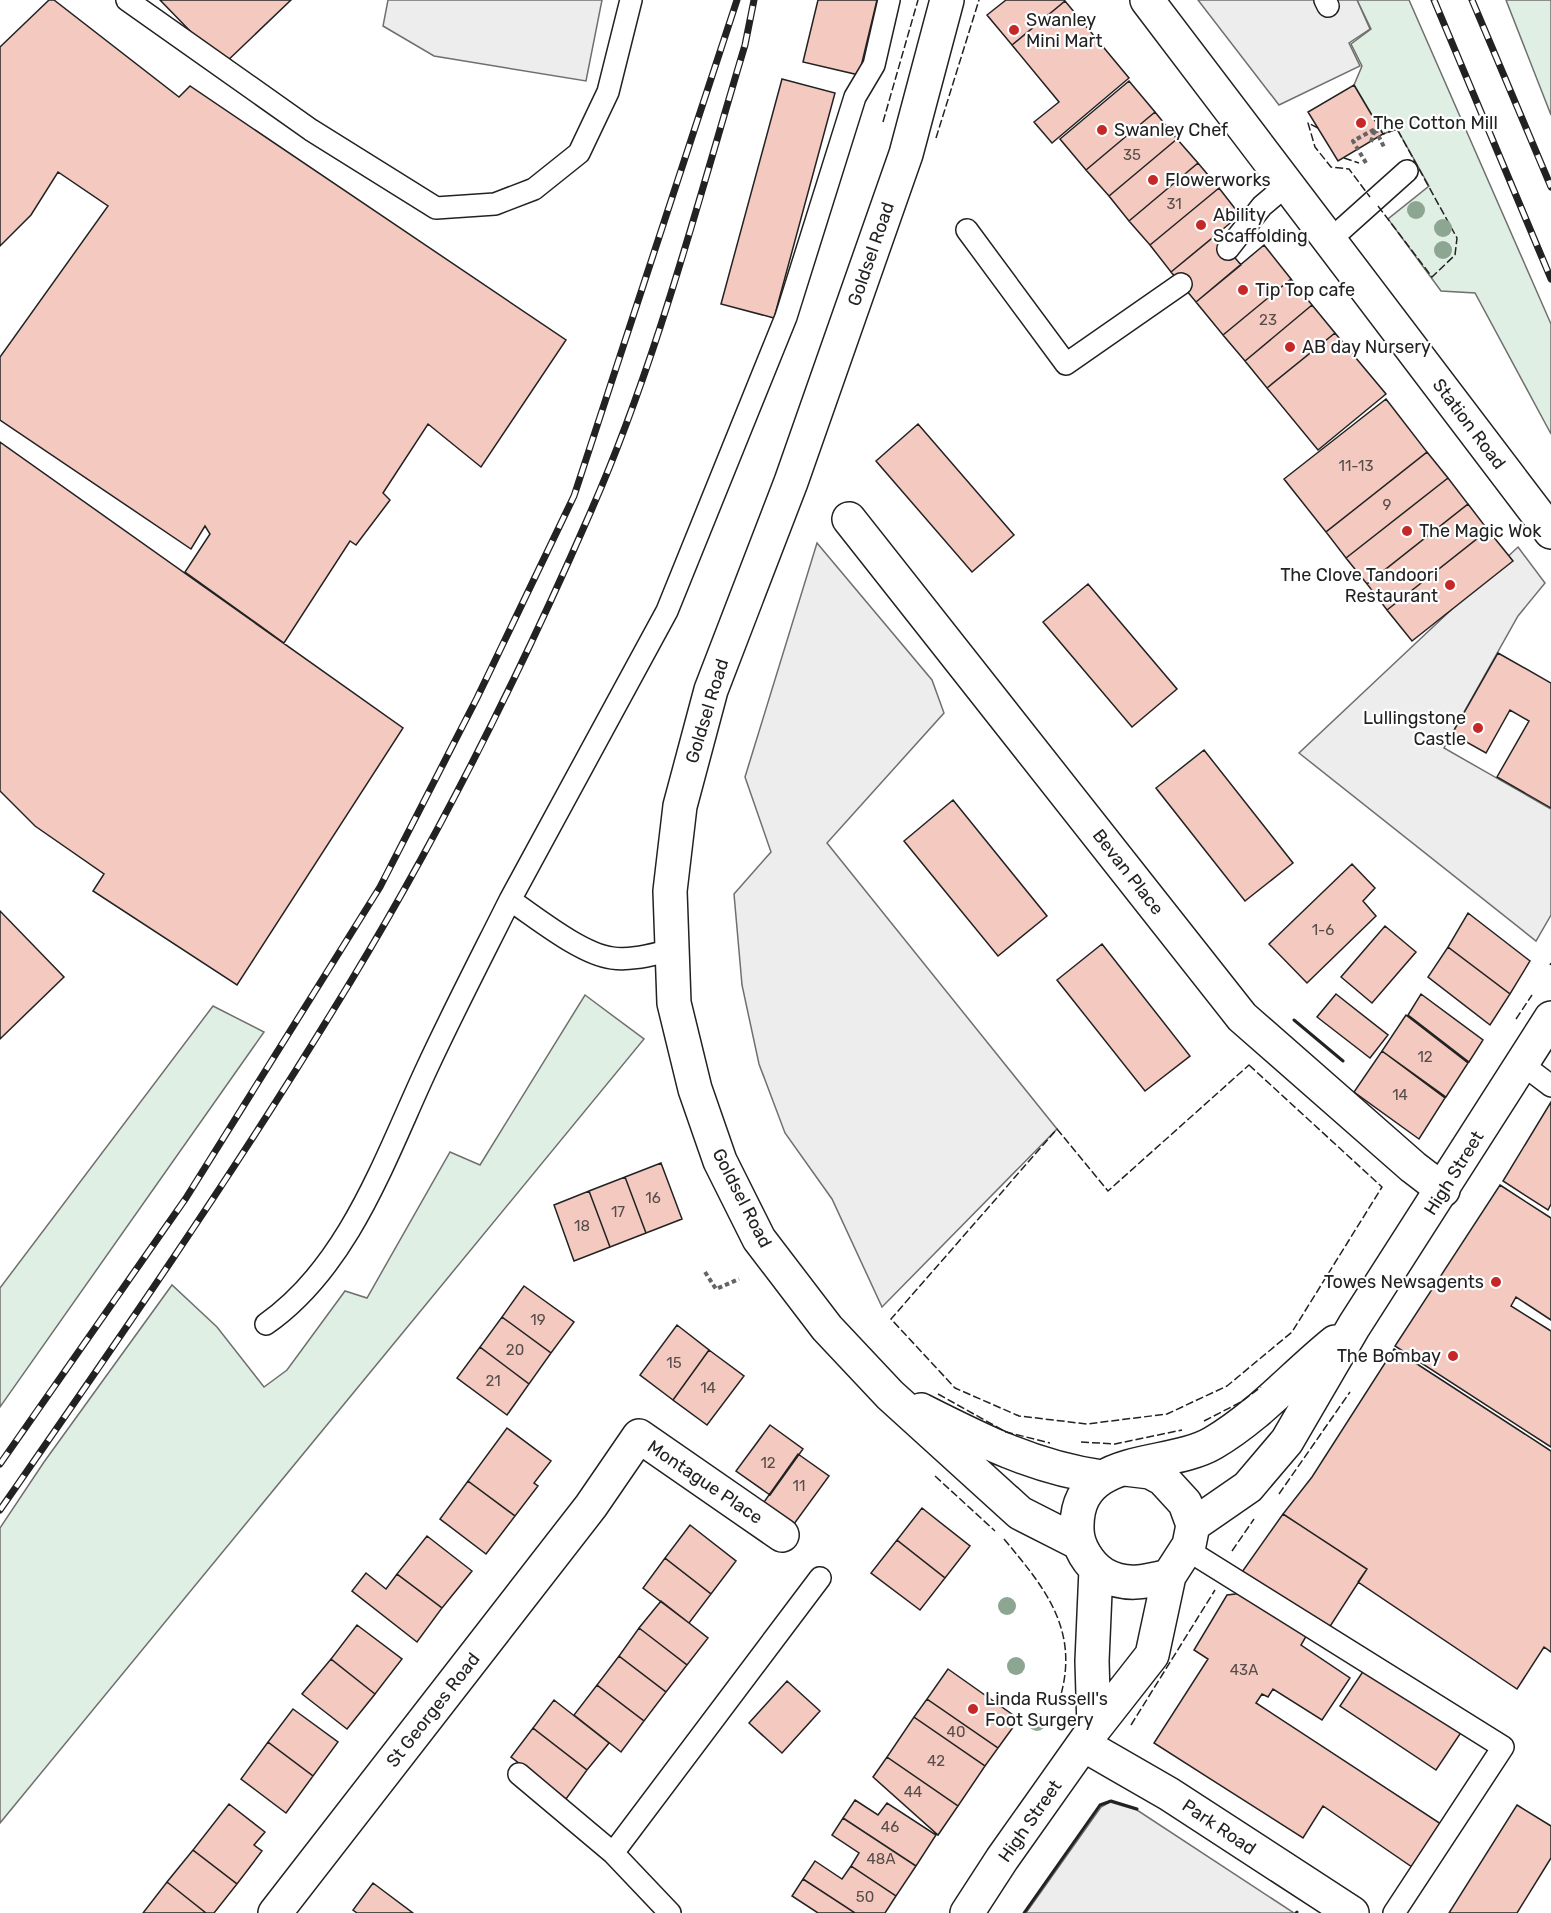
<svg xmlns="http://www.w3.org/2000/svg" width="1551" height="1913" font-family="Rubik,sans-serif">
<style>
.green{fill:#e0efe3;stroke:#6f6f6f;stroke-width:1.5}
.parking{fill:#ededed;stroke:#6f6f6f;stroke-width:1.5}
.building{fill:#f3c9c0;stroke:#222;stroke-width:1.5}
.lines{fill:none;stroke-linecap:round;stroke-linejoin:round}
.service-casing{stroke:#222;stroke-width:24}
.minor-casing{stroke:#222;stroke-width:36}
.secondary-casing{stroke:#222;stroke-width:36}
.path{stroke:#646464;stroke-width:4;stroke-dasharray:4.5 3;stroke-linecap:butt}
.service{stroke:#fff;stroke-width:21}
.minor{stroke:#fff;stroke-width:33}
.secondary{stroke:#fff;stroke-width:33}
.rail-casing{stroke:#222;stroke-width:7}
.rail{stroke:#fff;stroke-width:4.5;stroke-dasharray:14;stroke-linecap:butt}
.fence{stroke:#222;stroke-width:1.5;stroke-dasharray:8 3;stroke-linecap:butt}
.wall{stroke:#222;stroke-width:3}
.tree{fill:#8da692}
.poi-dot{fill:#c62828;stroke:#fff;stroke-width:2}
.labels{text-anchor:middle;stroke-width:4.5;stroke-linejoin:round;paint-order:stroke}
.number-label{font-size:15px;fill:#564c4a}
.poi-label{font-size:18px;fill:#222;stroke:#fff;text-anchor:start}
.street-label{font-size:18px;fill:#222;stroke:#fff}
</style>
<rect width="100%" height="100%" fill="#fff"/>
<!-- green -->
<path class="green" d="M1357,0H1409L1551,324V434L1475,293L1441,291L1388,219L1429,186L1397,129L1383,134L1354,85L1362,66L1351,44L1371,29Z
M1506,0H1551V115Z
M585,995L644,1039L0,1823V1528L44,1462L172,1285L217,1327L264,1387L287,1370L345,1291L367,1298L450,1152L480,1165Z
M213,1006L264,1032L0,1407V1288Z"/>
<!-- parking -->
<path class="parking" d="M388,0H602L586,81L434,56L383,26Z
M1198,0H1357L1370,29L1349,43L1360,66L1279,105Z
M817,543L932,680L944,713L827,843L1057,1129L882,1307L832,1199L785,1133L759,1064L742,985L734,894L771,852L745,777Z
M1518,547L1545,583L1518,616L1444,748L1551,809V915L1536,941L1299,753Z
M1110,1802L1137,1810L1294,1913H1026L1101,1807Z"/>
<!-- building -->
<path class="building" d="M49,0H54L179,97L190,86L566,340L481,467L428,424L383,493L390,500L356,545L350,541L284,643L185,572L210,534L205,526L191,549L0,420V357L108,206L58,172L31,215L0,246V47Z
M160,0H291L223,65Z
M818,0H877L859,75L803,62Z
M1006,0H1064L1065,1L1012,45L987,15Z
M1065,1L1129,78L1052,143L1034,122L1059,102L1012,45Z
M782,79L835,93L774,318L721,304Z
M1129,81L1155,112L1086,170L1060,139Z
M1354,85L1383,134L1338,161L1308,112Z
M1155,112L1177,139L1109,196L1086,170Z
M1177,139L1198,163L1129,221L1109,196Z
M1198,163L1219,188L1150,245L1129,221Z
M1219,188L1240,215L1171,272L1150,245Z
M1216,235L1241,265L1196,302L1171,272Z
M1264,245L1291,279L1223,335L1196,302Z
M1291,279L1312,305L1245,361L1223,335Z
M1312,305L1335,333L1267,388L1245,361Z
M1335,333L1386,394L1318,450L1267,388Z
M1386,399L1427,452L1326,532L1284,479Z
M918,424L1014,535L972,572L876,461Z
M0,442L403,728L237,985L93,891L104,874L35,826L0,791Z
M1427,452L1448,478L1346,558L1326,532Z
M1448,478L1468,504L1367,584L1346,558Z
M1468,504L1488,530L1387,610L1367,584Z
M1488,530L1513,561L1412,641L1387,610Z
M1088,584L1177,689L1132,727L1043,622Z
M1498,653L1551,683V808L1497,777L1529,721L1510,710L1486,753L1452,734Z
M1204,750L1293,863L1245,901L1156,788Z
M953,800L1047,916L998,956L904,841Z
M1352,864L1375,888L1363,901L1376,916L1307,983L1269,944Z
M0,911L64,977L0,1039Z
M1468,913L1530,961L1510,994L1448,947Z
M1385,926L1416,952L1372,1003L1341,977Z
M1102,944L1190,1056L1145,1091L1057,980Z
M1448,947L1510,994L1490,1025L1428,977Z
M1336,994L1388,1035L1370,1058L1317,1017Z
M1421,994L1483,1040L1469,1062L1408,1015Z
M1406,1015L1468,1063L1446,1097L1382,1051Z
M1382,1051L1445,1098L1419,1139L1354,1092Z
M1551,1102V1204L1548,1210L1503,1181Z
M661,1163L682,1219L646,1233L625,1177Z
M625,1177L646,1233L610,1247L589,1191Z
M1500,1185L1551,1218V1320L1516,1297L1511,1306L1551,1331V1447L1395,1346Z
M589,1191L610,1247L574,1261L554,1205Z
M524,1286L574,1322L551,1353L502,1317Z
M502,1317L551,1353L529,1384L480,1347Z
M677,1325L709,1350L673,1400L640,1375Z
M480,1347L529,1384L507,1415L457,1378Z
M1394,1349L1551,1451V1652L1544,1647L1517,1689L1358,1582L1367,1569L1283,1514L1312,1477Z
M709,1350L744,1376L707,1425L673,1400Z
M770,1425L803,1449L770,1495L736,1471Z
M507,1428L551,1461L534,1483L538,1486L515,1516L468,1481Z
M798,1454L829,1476L794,1524L764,1502Z
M468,1481L515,1516L486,1554L440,1519Z
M922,1508L970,1546L945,1578L897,1540Z
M1283,1514L1367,1569L1329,1628L1242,1572Z
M690,1525L736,1561L711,1594L665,1558Z
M427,1536L472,1571L442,1608L397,1574Z
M897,1540L945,1578L920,1610L871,1573Z
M665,1558L711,1594L689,1623L643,1588Z
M366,1573L386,1589L397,1574L442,1608L417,1642L352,1591Z
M1244,1593L1308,1633L1301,1645L1350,1678L1322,1720L1273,1689L1268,1697L1262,1694L1256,1703L1441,1824L1412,1867L1323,1806L1303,1838L1154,1743L1208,1659L1194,1650L1227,1595Z
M661,1601L708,1638L687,1665L639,1628Z
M357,1625L402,1659L375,1694L331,1659Z
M639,1628L687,1665L666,1692L619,1656Z
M619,1656L666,1692L644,1721L597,1685Z
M331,1659L375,1694L347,1729L302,1694Z
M1368,1664L1464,1728L1436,1770L1340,1706Z
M948,1669L1019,1719L998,1748L927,1699Z
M787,1681L820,1711L782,1753L749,1723Z
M597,1685L644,1721L621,1752L574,1715Z
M927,1699L998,1748L985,1766L914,1717Z
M554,1700L609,1743L587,1770L533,1728Z
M293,1709L338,1742L313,1776L268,1742Z
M914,1717L985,1766L958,1806L887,1757Z
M533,1728L587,1770L566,1799L511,1757Z
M268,1742L313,1776L286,1813L241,1779Z
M887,1757L958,1806L938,1835L873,1777Z
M855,1800L878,1815L887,1803L936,1835L916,1866L843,1818Z
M229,1804L265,1832L254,1845L262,1851L237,1884L193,1850Z
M1517,1805L1551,1826V1858L1517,1913H1449Z
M843,1818L916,1866L896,1896L851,1866L859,1853L832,1835Z
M193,1850L237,1884L214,1913H206L167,1882Z
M815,1861L842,1879L851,1866L896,1896L885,1913H855L803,1879Z
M803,1879L855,1913H818L792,1896Z
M167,1882L206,1913H143Z
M373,1883L413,1913H357L353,1910Z"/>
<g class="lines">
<defs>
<path id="service" d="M127,0L311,130L436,208L495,204L534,189L579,153L608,92L631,0
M1325,0L1328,6
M967,230L1066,364L1181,284
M1330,240L1407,171
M1228,249L1262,206L1288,184
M673,950C653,954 632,961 612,958C581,954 537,918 510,900L667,611L786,317L855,97L874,65L889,0
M1522,1064L1551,1086
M266,1324C349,1266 385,1158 427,1068C453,1012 482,956 510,900
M1186,1549L1503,1747L1394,1913
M519,1774L613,1853L670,1913
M613,1853L820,1578"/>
<path id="minor" d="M1147,0L1551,532
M849,519L1242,1017L1413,1167L1443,1190
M1084,1745L1169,1794L1352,1913
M275,1913L591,1506L639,1436L782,1535"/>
<path id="secondary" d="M947,0L906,154L791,482L711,690L680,806L670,891L674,1003L695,1089L720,1161L759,1239L827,1328L890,1395L1020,1513L1077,1542
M921,1410C980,1440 1035,1468 1102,1477
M1193,1525L1248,1487L1287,1441L1354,1326L1551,1018
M1169,1576C1145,1582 1125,1587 1103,1574C1089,1565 1077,1546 1077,1529C1075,1452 1167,1470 1213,1443C1259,1416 1294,1375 1335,1342
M1094,1729L1092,1661L1096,1569
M967,1913L1002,1859L1094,1729L1152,1655L1169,1576L1189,1545L1193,1525L1185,1503L1163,1479L1150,1472L1125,1469"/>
</defs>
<!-- service casing -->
<use href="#service" class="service-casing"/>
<!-- minor casing -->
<use href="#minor" class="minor-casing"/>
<!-- secondary casing -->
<use href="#secondary" class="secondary-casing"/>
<!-- path -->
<path class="path" d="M1375,129L1384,147
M1371,142L1375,129
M1366,163L1353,141L1375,129
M705,1272L716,1289L739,1279"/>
<!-- service -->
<use href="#service" class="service"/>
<!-- minor -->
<use href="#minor" class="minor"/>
<!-- secondary -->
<use href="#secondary" class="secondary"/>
<defs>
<path id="rail" d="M1434,0L1551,279
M1472,0L1551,187
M0,1464L186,1198L380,887L477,698L574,496L737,0
M0,1510C114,1346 228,1182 332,1012C431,852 516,683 591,511C657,361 698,201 745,45L754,0"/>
</defs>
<!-- rail casing -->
<use href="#rail" class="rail-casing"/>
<!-- rail -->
<use href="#rail" class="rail"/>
<!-- fence -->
<path class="fence" d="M883,122L918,0
M1318,128L1308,123L1315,147L1331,167L1349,169L1370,197
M936,138L979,0
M1344,158L1359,163
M1378,206L1432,277L1455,255L1457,238L1397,129L1383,134
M1550,965L1551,963
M1516,1019L1532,995
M1249,1065L1382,1187L1292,1332L1227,1386L1167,1414L1087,1424L1019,1416L955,1388L891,1319L1057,1129L1108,1191Z
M938,1394L1006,1432L1050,1443
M1204,1421L1241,1402L1261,1387
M1081,1442L1115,1444L1182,1430
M935,1476L995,1531
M1279,1494L1350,1392
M1004,1539C1045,1588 1080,1630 1060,1698
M1232,1551L1254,1519
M1131,1725L1215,1590"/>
<!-- wall -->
<path class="wall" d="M1294,1020L1343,1061
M1024,1913L1100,1805L1111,1801L1137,1809
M1296,1913L1297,1912"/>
</g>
<!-- trees -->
<g class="tree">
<circle cx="1416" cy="210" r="9"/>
<circle cx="1443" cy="228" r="9"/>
<circle cx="1443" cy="250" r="9"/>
<circle cx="1007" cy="1606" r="9"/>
<circle cx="1016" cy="1666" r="9"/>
<circle cx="1037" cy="1722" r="9"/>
</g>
<!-- markers -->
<g class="poi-dot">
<circle cx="1014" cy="30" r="6"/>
<circle cx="1361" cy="123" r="6"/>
<circle cx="1102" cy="130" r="6"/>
<circle cx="1153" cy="180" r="6"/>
<circle cx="1201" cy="225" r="6"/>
<circle cx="1243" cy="290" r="6"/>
<circle cx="1290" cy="347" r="6"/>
<circle cx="1407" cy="531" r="6"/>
<circle cx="1450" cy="585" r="6"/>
<circle cx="1478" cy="728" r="6"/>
<circle cx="1496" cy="1282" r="6"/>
<circle cx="1453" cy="1356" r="6"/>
<circle cx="973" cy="1709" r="6"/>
</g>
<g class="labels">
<!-- number labels -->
<g class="number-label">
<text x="1132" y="160">35</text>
<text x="1174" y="209">31</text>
<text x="1268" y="325">23</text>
<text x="1356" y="471">11-13</text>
<text x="1387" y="510">9</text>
<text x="1323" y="935">1-6</text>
<text x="1425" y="1062">12</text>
<text x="1400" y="1100">14</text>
<text x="653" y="1203">16</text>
<text x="618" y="1217">17</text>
<text x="582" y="1231">18</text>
<text x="538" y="1325">19</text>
<text x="515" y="1355">20</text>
<text x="674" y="1368">15</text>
<text x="493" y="1386">21</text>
<text x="708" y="1393">14</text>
<text x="768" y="1468">12</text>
<text x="799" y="1491">11</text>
<text x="1244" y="1675">43A</text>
<text x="956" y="1737">40</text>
<text x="936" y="1766">42</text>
<text x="913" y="1797">44</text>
<text x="890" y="1832">46</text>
<text x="881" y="1864">48A</text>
<text x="865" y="1902">50</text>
</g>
<!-- poi labels -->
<g class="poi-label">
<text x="1026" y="26">Swanley<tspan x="1026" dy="21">Mini Mart</tspan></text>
<text x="1373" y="129">The Cotton Mill</text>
<text x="1114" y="136">Swanley Chef</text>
<text x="1165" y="186">Flowerworks</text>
<text x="1213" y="221">Ability<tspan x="1213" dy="21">Scaffolding</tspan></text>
<text x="1255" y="296">Tip Top cafe</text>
<text x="1302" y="353">AB day Nursery</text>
<text x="1419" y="537">The Magic Wok</text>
<text x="1438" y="581" text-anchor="end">The Clove Tandoori<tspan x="1438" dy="21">Restaurant</tspan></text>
<text x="1466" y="724" text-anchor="end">Lullingstone<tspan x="1466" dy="21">Castle</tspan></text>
<text x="1484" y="1288" text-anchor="end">Towes Newsagents</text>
<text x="1441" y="1362" text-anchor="end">The Bombay</text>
<text x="985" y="1705">Linda Russell's<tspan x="985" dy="21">Foot Surgery</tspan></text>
</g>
<!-- street labels -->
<g class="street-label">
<text transform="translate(871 254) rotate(-71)" y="6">Goldsel Road</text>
<text transform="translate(1469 424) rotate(53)" y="6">Station Road</text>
<text transform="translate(707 711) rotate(-73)" y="6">Goldsel Road</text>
<text transform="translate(1128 872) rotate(52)" y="6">Bevan Place</text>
<text transform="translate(1454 1173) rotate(-58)" y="6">High Street</text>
<text transform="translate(742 1198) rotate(63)" y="6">Goldsel Road</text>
<text transform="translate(705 1482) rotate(34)" y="6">Montague Place</text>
<text transform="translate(433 1710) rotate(-52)" y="6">St Georges Road</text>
<text transform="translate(1030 1821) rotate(-55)" y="6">High Street</text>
<text transform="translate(1219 1827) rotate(34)" y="6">Park Road</text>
</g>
</g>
</svg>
